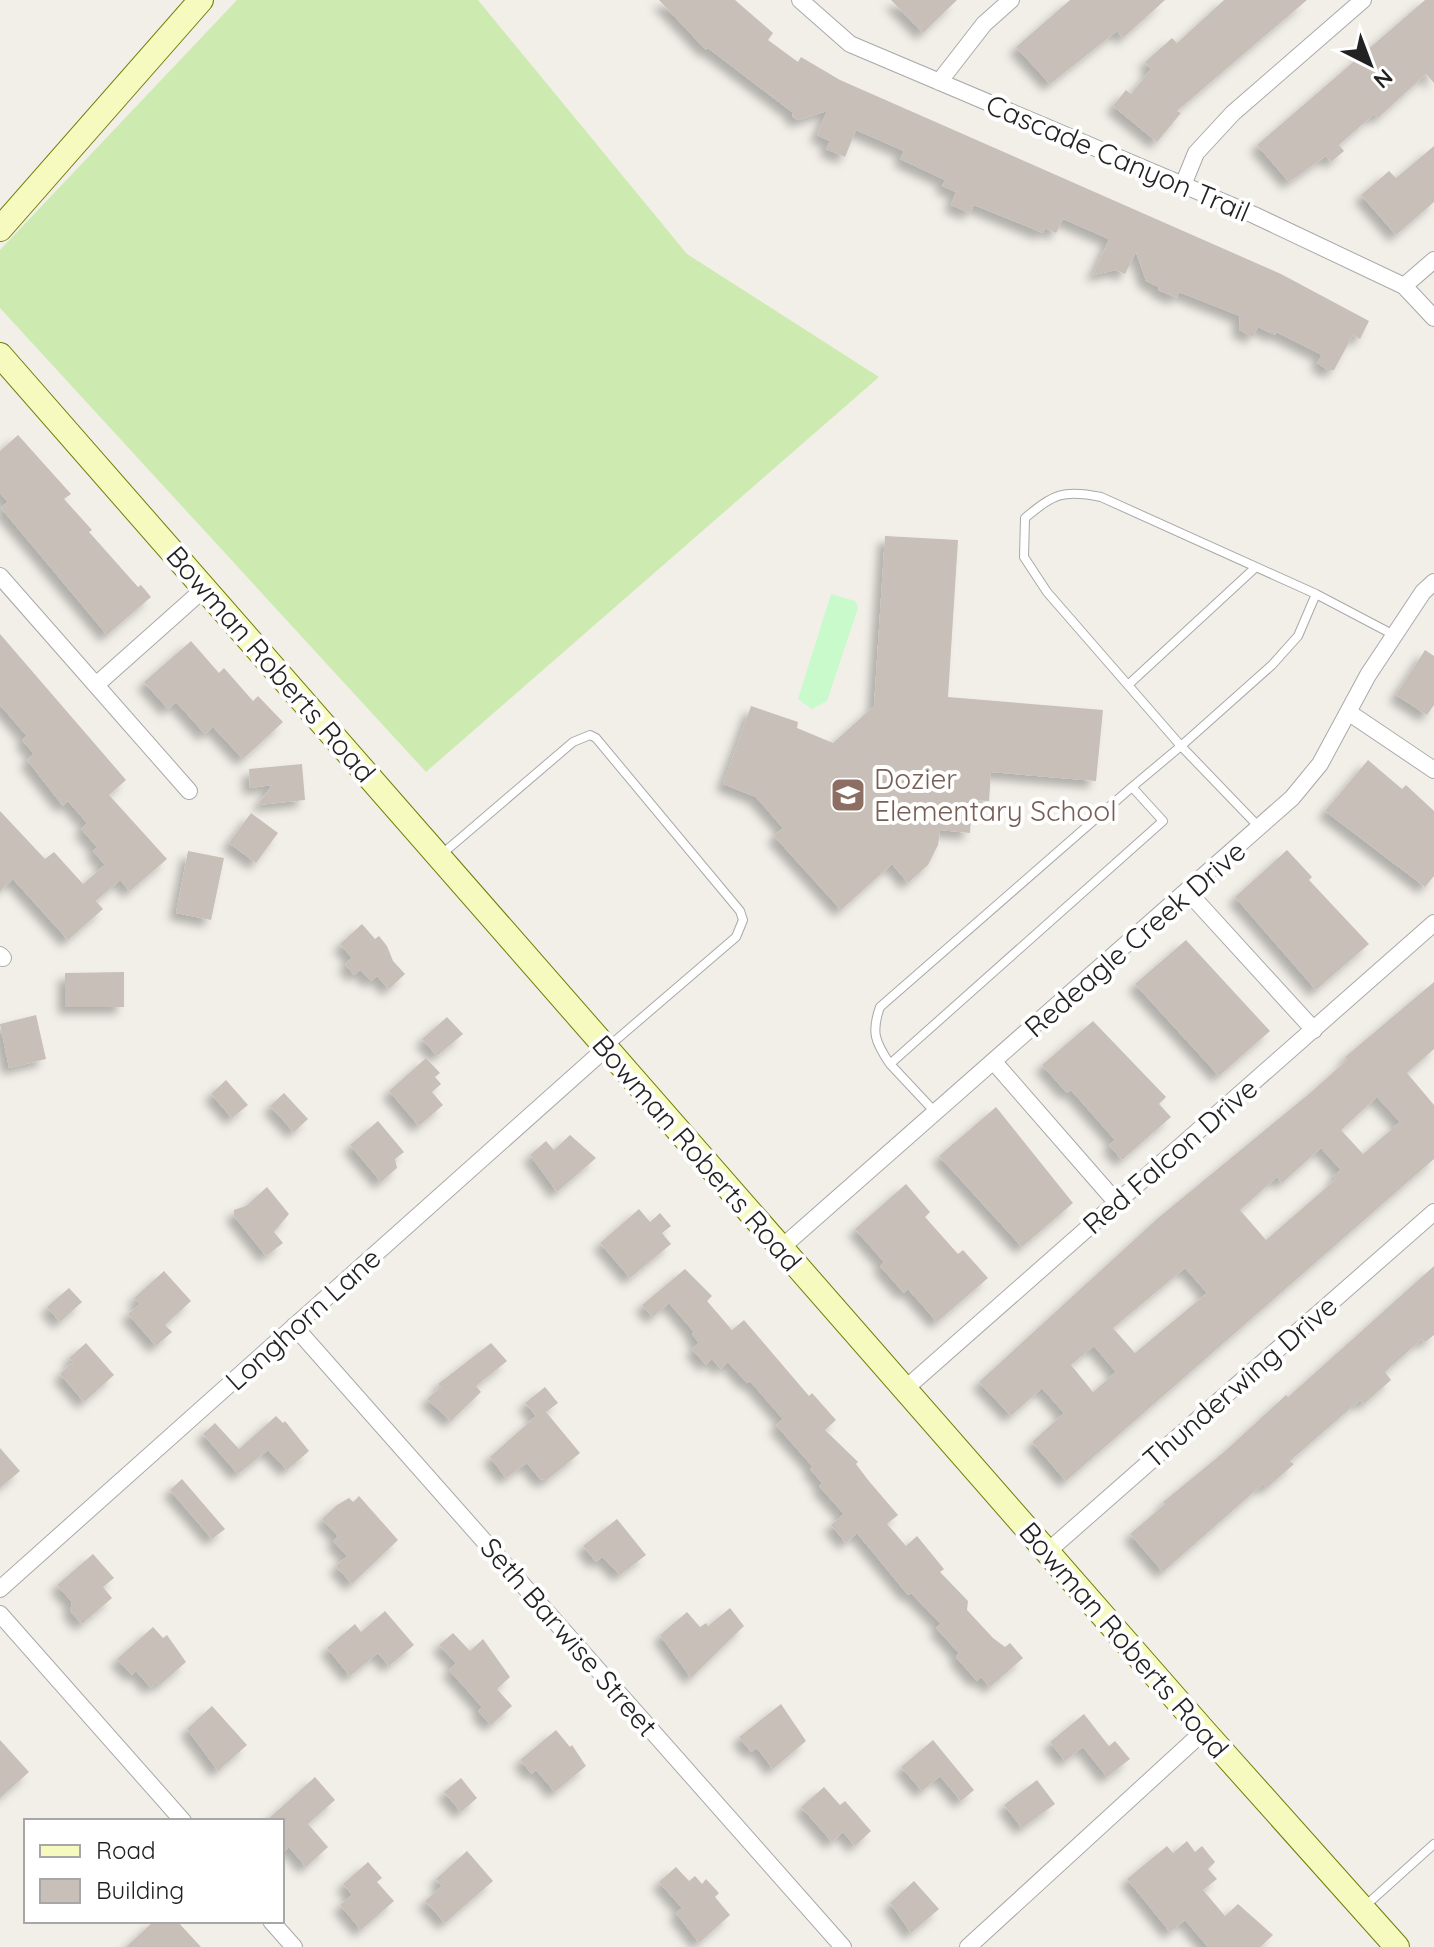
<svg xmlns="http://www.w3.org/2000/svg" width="1434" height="1947" font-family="Quicksand,sans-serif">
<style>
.grass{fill:#cdebb0}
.park{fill:#c8facc}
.building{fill:#c7bfb8;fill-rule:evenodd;filter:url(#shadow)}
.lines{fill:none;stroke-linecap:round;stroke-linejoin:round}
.lane-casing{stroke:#a9a9a9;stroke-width:10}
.street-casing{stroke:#a9a9a9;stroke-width:18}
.secondary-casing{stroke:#707d05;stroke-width:26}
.lane{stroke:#fff;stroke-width:8}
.street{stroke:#fff;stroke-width:16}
.secondary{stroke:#f7fabf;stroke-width:24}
.labels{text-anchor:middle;stroke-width:8;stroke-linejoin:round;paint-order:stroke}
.street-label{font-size:28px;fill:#222;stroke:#fff}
.education-label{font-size:28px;fill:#785e54;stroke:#fff;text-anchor:start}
</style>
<defs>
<filter id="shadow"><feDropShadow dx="-7" dy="7" stdDeviation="4" flood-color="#0004"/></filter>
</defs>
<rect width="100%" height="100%" fill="#f2efe9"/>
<!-- grass -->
<path class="grass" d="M237,0H478L687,254L879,377L426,772L0,308V250Z"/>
<!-- park -->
<path class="park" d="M831,594L855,601L858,608L827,701L812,709L798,699Z"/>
<!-- building -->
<path class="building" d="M659,0H735L773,33L768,40L798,62L801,57L840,80L1281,274L1369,321L1360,339L1353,335L1334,370H1328L1317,363L1322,355L1276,332L1275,335L1258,327L1253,337L1239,330L1240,316L1179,292L1177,298L1158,290L1159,287L1146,281L1136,252L1125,274L1116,270L1093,275L1109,239L1063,219L1056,233L1045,228L1043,233L974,205L970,213L951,205L956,192L942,186L945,180L900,159L904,151L856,130L845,157L826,149L830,141L817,135L827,111L798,120L793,117L792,112L708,48L706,50Z
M891,0H957L923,33Z
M1070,0H1165L1123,38L1117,31L1050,84L1016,47Z
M1224,0H1307L1177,111L1181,113L1157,142L1113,106L1126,90L1131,94L1151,69L1145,62L1172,38L1177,43Z
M1425,0H1434V83L1426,74L1378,118L1374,114L1339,145L1344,151L1331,162L1326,156L1289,182L1257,145Z
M1434,146V202L1396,235L1361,195L1389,171L1396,178Z
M18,435L71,494L64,499L92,530L89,532L138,587L141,585L151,597L107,635L1,508L8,502L0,493V451Z
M885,536L958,540L948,697L1103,710L1096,781L991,772L989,801L972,800L970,833L940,830L938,845L928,865L908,883L892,864L841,910L774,836L783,828L756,797L723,784L751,706L798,722L797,728L833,743L874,706Z
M0,634L126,780L109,795L167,859L130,891L120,880L96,901L103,909L68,940L13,879L0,891V811L45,859L54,852L83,884L105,865L93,851L97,847L81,829L87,823L68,801L63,806L27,760L34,754L22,740L27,736L0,705Z
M191,641L219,673L224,668L253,701L258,696L283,722L243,759L213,727L205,734L176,702L168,709L144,682Z
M1425,650L1434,656V705L1427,715L1396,695Z
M1368,760L1402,789L1406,785L1434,811V876L1425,887L1325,811Z
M302,764L305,800L258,805L272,785L250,788L249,769Z
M251,813L278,833L256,863L229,843Z
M1287,850L1312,877L1309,880L1369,944L1316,990L1235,897Z
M188,851L224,858L211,920L176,913Z
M362,924L375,939L379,936L387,946L393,961L405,974L389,989L377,976L371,981L360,970L354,975L345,964L352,958L340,944Z
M1186,940L1270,1031L1219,1076L1135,984Z
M124,972V1007H65V973Z
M1434,982V1049L1407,1073L1434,1105V1159L1066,1481L1032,1442L1064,1413L1042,1388L1011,1416L979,1382L1158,1218L1310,1093L1347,1060L1345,1057ZM1377,1097L1400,1122L1363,1154L1341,1130ZM1321,1148L1341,1170L1333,1176L1336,1179L1266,1240L1240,1210L1277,1177L1282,1183ZM1185,1268L1207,1293L1135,1353L1113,1328ZM1094,1346L1116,1372L1093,1392L1071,1365Z
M36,1015L46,1059L9,1068L0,1024Z
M447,1017L463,1034L437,1056L422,1039Z
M1093,1021L1166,1097L1159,1104L1171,1117L1122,1160L1109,1145L1115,1140L1071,1090L1067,1093L1042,1065Z
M426,1058L440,1073L435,1077L441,1084L432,1092L443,1105L419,1126L389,1091Z
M226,1080L248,1105L232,1118L211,1094Z
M284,1093L308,1119L294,1132L270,1106Z
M996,1107L1073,1203L1022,1247L939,1156Z
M378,1121L404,1152L395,1159L397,1168L381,1182L350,1145Z
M570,1135L596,1158L557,1192L530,1155L546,1141L554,1150Z
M906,1184L930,1212L925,1217L958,1254L963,1250L988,1278L937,1322L908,1289L904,1293L880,1266L884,1262L855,1229Z
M267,1187L289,1214L274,1232L283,1243L266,1256L234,1216V1210L246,1206Z
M639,1209L650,1222L660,1213L671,1226L662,1233L671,1244L630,1278L600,1243Z
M1434,1266V1335L1425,1342L1422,1339L1385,1372L1391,1380L1364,1404L1360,1400L1290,1461L1294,1464L1267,1488L1263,1484L1163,1572L1130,1534L1165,1504L1163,1502L1224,1452L1286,1395L1288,1397Z
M685,1269L712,1296L707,1301L732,1330L744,1320L809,1396L812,1393L836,1420L825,1430L858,1462L856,1464L868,1480L898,1515L887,1524L906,1546L917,1536L944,1569L940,1572L968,1601L967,1610L993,1638L1005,1647L1010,1643L1023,1658L990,1687L981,1677L977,1681L956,1657L959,1653L936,1628L941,1624L911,1593L908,1595L857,1533L846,1543L831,1525L844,1514L819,1486L822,1483L810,1469L813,1467L776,1425L783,1419L750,1381L747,1383L728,1362L721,1369L712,1359L706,1365L692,1349L699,1343L692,1334L694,1332L669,1303L653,1317L642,1305Z
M164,1271L191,1301L165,1325L172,1332L156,1346L128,1314L140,1304L134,1298Z
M69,1288L82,1302L60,1322L47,1307Z
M86,1343L114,1375L84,1402L60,1374L73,1362L69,1358Z
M491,1343L507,1361L476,1386L481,1392L451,1421L427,1399L441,1387L438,1384Z
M545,1387L558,1403L546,1412L580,1453L547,1480L540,1479L527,1463L506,1478L490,1457L536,1416L525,1403Z
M276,1416L283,1423L285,1421L309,1451L287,1470L268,1450L238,1474L203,1434L215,1423L239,1449Z
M0,1448L20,1471L0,1488Z
M182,1479L225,1529L212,1539L170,1490Z
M359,1496L398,1540L352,1584L336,1566L347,1556L333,1541L338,1536L322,1519L337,1505L349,1498L353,1502Z
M617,1519L646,1555L620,1575L602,1557L596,1562L583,1546Z
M93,1554L114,1578L103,1587L112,1598L82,1624L70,1611L72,1602L57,1585Z
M730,1608L744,1626L691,1678L660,1635L687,1612L700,1627L706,1623L708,1626Z
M385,1611L414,1645L389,1666L378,1653L350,1676L327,1648L355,1624L361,1632Z
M153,1627L163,1638L167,1635L186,1662L160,1685L157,1682L151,1688L136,1671L132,1675L117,1659Z
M453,1633L470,1651L483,1639L510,1677L497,1689L512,1706L491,1725L478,1711L482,1707L449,1670L456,1663L439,1645Z
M781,1704L806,1741L773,1769L757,1748L751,1752L739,1737Z
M212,1706L247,1745L218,1771L187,1729Z
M1084,1714L1109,1746L1115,1741L1130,1759L1107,1777L1083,1747L1065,1761L1050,1742Z
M556,1730L570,1747L572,1745L586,1766L555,1792L536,1770L532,1774L520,1760Z
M0,1740L29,1772L0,1798Z
M933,1740L974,1790L961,1801L940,1776L922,1791L901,1767Z
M315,1777L335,1800L308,1824L328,1847L306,1867L289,1847L282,1853V1821H266Z
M461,1778L477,1798L461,1812L444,1792Z
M1037,1780L1055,1804L1022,1828L1004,1805Z
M824,1787L840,1805L845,1801L871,1831L855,1846L843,1832L832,1842L801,1807Z
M1187,1841L1195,1852L1202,1846L1215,1862L1208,1869L1217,1879L1203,1890L1225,1916L1238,1904L1273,1935L1260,1947H1208L1185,1920L1170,1932L1127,1879L1167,1846L1173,1853Z
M467,1851L493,1881L445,1923L425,1901L442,1886L436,1879Z
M368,1862L382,1878L377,1882L394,1901L361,1930L340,1905L352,1895L343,1884Z
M676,1867L689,1881L695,1876L702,1884L706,1879L719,1893L715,1897L730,1915L699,1943L676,1913L682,1908L659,1882Z
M914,1881L939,1909L911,1933L890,1903Z
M154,1921H177L201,1947H126Z"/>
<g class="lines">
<defs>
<path id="lane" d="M1128,685L1256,567
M1259,827L1181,746L1272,665L1298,636L1316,594L1394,635
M442,854L573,742L590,735L596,738L740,911L743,920L736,937L609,1046
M890,1064C875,1042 871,1032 880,1007L1132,787
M935,1112L890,1064L1163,821L1132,787L1181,746L1047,592L1024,557L1025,518C1054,494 1063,489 1101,497L1316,594
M1364,1907L1434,1844"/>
<path id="street" d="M800,0L850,44L1254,215L1404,286L1434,318
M939,82L984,24L1011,0
M1183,185L1196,153L1233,113L1363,0
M1404,286L1434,260
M0,576L189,791
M96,685L205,588
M1348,712L1434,770
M1188,892L1314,1030
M0,955L3,958
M994,1062L1117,1203
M781,1248L1292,798L1320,764L1368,675L1423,592L1434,582
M294,1326L843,1947
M905,1389L1434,923
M1047,1552L1434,1212
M0,1589L605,1049
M0,1614L183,1821
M271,1921L294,1947
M968,1947L1204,1731"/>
<path id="secondary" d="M0,229L201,0
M0,355L1204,1731L1397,1947"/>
</defs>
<!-- lane casing -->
<use href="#lane" class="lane-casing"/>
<!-- street casing -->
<use href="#street" class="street-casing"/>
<!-- secondary casing -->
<use href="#secondary" class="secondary-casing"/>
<!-- lane -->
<use href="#lane" class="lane"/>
<!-- street -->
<use href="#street" class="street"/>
<!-- secondary -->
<use href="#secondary" class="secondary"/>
</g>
<!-- icons -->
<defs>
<symbol id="school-square" viewBox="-11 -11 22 22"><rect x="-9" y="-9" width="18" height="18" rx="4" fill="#8d6e63" stroke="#fff"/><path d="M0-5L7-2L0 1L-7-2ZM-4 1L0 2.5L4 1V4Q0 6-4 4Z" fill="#fff"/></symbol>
</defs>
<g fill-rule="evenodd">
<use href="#school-square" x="828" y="775" width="40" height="40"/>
</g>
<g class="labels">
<!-- street labels -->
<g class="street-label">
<text transform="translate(1118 158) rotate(23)" y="10">Cascade Canyon Trail</text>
<text transform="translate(271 664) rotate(49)" y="10">Bowman Roberts Road</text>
<text transform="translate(1135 939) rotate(-41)" y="10">Redeagle Creek Drive</text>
<text transform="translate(697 1153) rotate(49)" y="10">Bowman Roberts Road</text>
<text transform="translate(1170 1156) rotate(-41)" y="10">Red Falcon Drive</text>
<text transform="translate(303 1319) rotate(-42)" y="10">Longhorn Lane</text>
<text transform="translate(1240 1382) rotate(-41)" y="10">Thunderwing Drive</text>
<text transform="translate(569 1637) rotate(49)" y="10">Seth Barwise Street</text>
<text transform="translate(1124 1640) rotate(49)" y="10">Bowman Roberts Road</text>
</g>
<!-- education labels -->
<g class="education-label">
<text x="874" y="789">Dozier<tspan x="874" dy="32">Elementary School</tspan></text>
</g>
</g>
<!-- legend -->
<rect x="24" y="1819" width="260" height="104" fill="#ffffff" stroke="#a7a7a7" stroke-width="2"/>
<rect x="40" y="1845" width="40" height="12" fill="#f7fabf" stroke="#a7a7a7" stroke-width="2"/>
<text x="96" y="1859" font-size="24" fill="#222222">Road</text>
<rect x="40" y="1879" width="40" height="24" fill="#c7bfb8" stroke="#a7a7a7" stroke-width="2"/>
<text x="96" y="1899" font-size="24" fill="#222222">Building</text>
<!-- north arrow -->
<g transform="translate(1370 64) rotate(138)" stroke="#ffffff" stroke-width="6" paint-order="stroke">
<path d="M0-6L14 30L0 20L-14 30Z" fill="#222222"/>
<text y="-12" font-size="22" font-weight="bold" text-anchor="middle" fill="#222222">N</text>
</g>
</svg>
